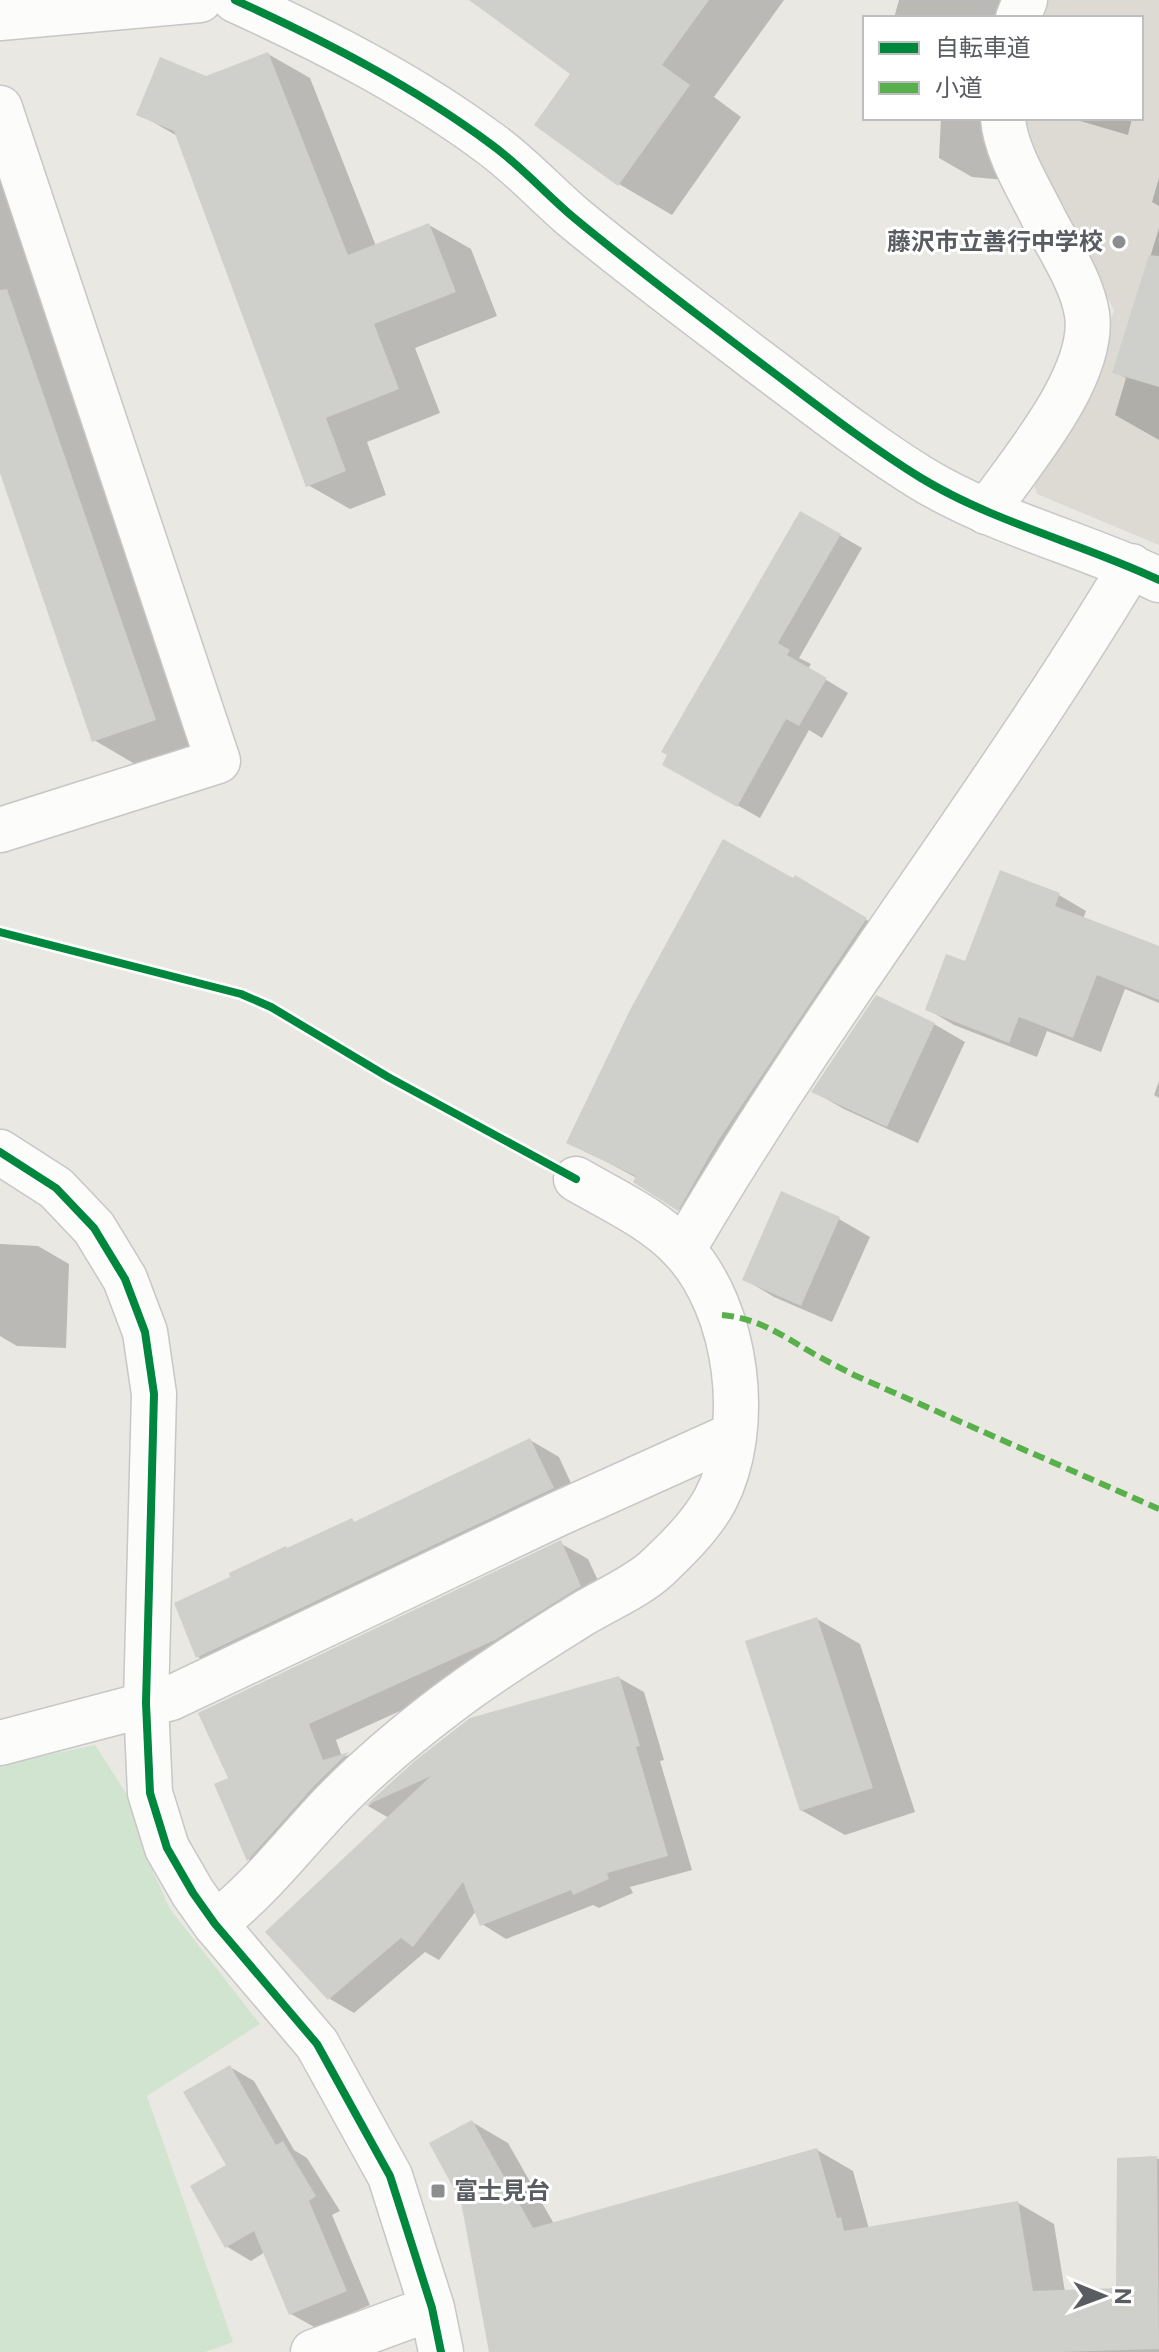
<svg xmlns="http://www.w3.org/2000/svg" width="1159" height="2352" font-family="'Public Sans','Noto Sans JP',sans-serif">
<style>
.education{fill:#dcdad3}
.green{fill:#d1e4d0}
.shadow{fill:#0003}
.building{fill:#cfcfcc}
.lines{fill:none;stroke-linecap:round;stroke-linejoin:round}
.minor-casing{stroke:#c6c7c6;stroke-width:47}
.tertiary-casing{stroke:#c6c7c6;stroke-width:47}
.minor{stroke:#fcfcfb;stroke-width:44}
.tertiary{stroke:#fcfcfb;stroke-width:44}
.quiet{stroke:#58b04a;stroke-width:6;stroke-dasharray:12 6;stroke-linecap:butt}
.cycleway-casing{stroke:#fff;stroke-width:13}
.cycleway{stroke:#00873e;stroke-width:8}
.poi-dot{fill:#8b8d8e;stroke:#fff;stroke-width:3}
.labels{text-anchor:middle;stroke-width:6;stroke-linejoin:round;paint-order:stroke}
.poi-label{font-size:24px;font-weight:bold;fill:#595c60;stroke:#fff;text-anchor:end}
</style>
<rect width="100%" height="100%" fill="#e9e8e3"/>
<!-- education -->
<path class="education" d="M1038,0H1159V545L1037,494L1031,474L1087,396L1114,310L1043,174L1025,118H1141V18H1031Z"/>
<!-- green -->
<path class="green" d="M95,1745L133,1804L150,1865L170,1909L260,2024L147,2096L233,2342L205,2352H0V1765Z"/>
<!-- shadow -->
<path class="shadow" d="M472,0H784L714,97L741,117L672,215L619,184L573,73Z
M899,0H1017L1012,18H894Z
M268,54L310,78L376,246L429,225L471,249L497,316L415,348L440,413L367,442L386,495L350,509L308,485L179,137L139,114L206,78Z
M941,118H1011L1005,180L972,177L939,158Z
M1070,118H1132L1128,135Z
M0,120L218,756L157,777L94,740L0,466Z
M1159,178V206L1152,202Z
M1159,228V440L1115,415L1126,378L1115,372Z
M801,513L862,548L799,658L811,664L808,669L848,693L822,738L809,730L760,818L664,764Z
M795,878L894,936L706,1225L679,1209L637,1178L569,1142Z
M1059,895L1086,911L1083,919L1159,948V1003L1125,989L1101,1052L1047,1031L1037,1057L954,1025L927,1009L966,964Z
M934,1024L965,1042L918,1143L844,1109L814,1092Z
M1159,1081V1098L1154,1095Z
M782,1193L839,1219L870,1237L832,1322L774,1297L744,1279Z
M0,1244L38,1246L69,1264L66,1348L17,1346L0,1336Z
M530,1440L559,1457L581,1505L227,1673L198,1657L352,1521L356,1523Z
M560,1543L588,1559L608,1602L524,1655L336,1740L342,1757L349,1755L375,1770L276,1875L248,1859L231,1779Z
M817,1619L860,1644L915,1812L845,1835L801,1810Z
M619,1678L644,1692L664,1760L660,1761L692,1870L630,1887L633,1893L599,1908L593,1905L506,1939L482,1924L476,1911L439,1960L425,1952L354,2013L330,1999L389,1818L368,1806L418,1762Z
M230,2067L254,2081L294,2150L307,2158L340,2211L332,2215L370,2305L316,2328L291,2314L265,2252L251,2261L226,2246Z
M472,2122L508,2143L554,2224L817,2150L853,2171L869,2229L1018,2203L1054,2224L1065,2292L1118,2290L1156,2158L1159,2159V2352H491Z"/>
<!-- building -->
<path class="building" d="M469,0H709L662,65L690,85L618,186L534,125L570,74Z
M268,52L348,255L429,223L456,292L374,324L399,389L326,418L346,471L306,487L174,131L136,115L160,57L206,76Z
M1149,255L1159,256V387L1112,373Z
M7,289L156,720L92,742L0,473V290Z
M800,511L841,534L778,643L790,650L787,655L827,678L799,726L786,719L737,807L662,765L667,755L661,752Z
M723,839L793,878L795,875L867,918L718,1141L678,1211L633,1182L636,1176L566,1143L629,1012Z
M1000,870L1060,893L1055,906L1159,946V1000L1097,975L1073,1038L1019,1017L1009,1043L925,1010L946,954L965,961Z
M876,995L935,1023L887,1127L811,1092Z
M781,1191L840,1217L801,1306L742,1280Z
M530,1438L554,1488L196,1658L174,1603L230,1577L229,1573L286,1546L287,1548L352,1518L354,1522Z
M561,1540L581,1586L495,1640L309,1724L323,1760L349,1752L315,1785L247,1861L214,1784L228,1778L198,1713Z
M817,1617L873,1788L800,1811L745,1641Z
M619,1676L640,1746L636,1747L668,1856L607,1873L609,1879L573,1895L571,1890L480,1926L463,1882L413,1947L401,1938L328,2000L265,1932L431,1776L365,1806L416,1760L470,1718Z
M230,2065L276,2145L283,2141L316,2196L309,2201L347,2291L289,2315L254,2231L225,2248L190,2186L226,2165L183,2092Z
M472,2120L533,2228L817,2148L837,2218L841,2217L844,2231L1018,2201L1033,2291L1116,2288L1117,2158L1157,2156L1159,2349L1059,2352H489L461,2202L429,2143Z"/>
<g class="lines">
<defs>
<path id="minor" d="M235,0C325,41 413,86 492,145C521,166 546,194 573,217C632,266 694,312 754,358C809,399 863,442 921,478C995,523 1081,543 1159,580
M0,18L200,0
M1018,18L1025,0
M0,108L218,761L0,830
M986,512C1020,463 1096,376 1087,314C1082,282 1059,248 1044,219C1030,190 1005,151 1003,118
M683,1250C820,1014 991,800 1131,566
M0,1743L171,1698L560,1513L733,1435
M215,1924C263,1886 292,1846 333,1803C366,1769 405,1736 443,1707C486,1674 533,1645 579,1616C603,1601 635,1588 656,1569C677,1549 701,1526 715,1500C753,1429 738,1308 682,1249C654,1219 612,1200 576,1179"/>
<path id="tertiary" d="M0,1152L56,1188L94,1228L125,1279L145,1332L154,1394L146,1703L150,1793L167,1848L193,1893L215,1924L317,2044L390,2176L432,2308L441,2352
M313,2352L432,2308"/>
</defs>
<!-- minor casing -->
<use href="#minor" class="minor-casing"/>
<!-- tertiary casing -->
<use href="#tertiary" class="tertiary-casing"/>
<!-- minor -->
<use href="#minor" class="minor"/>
<!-- tertiary -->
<use href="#tertiary" class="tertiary"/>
<!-- quiet -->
<path class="quiet" d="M722,1315C757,1318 780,1334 809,1351C824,1360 839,1367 854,1375L1159,1509"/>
<defs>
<path id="cycleway" d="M235,0C325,41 413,86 492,145C521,166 546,194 573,217C632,266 694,312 754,358C809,399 863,442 921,478C995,523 1081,543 1159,580
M0,932L241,994L271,1007L388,1077L576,1179
M0,1152L56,1188L94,1228L125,1279L145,1332L154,1394L146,1703L150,1793L167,1848L193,1893L215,1924L317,2044L390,2176L432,2308L441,2352"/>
</defs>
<!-- cycleway casing -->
<use href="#cycleway" class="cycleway-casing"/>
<!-- cycleway -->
<use href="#cycleway" class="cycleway"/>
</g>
<!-- markers -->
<g class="poi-dot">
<circle cx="1119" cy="242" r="8"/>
<rect x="430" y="2183" width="16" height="16" rx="4"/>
</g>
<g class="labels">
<!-- poi labels -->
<g class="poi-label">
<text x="1103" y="250">藤沢市立善行中学校</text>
<text x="454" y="2199" text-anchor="start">富士見台</text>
</g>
</g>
<!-- legend -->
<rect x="863" y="16" width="280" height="104" fill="#ffffff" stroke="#bdbebf" stroke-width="2"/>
<rect x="879" y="42" width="40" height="12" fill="#00873e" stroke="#bdbebf" stroke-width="2"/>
<text x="935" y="56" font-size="24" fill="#595c60">自転車道</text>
<rect x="879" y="82" width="40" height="12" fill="#58b04a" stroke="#bdbebf" stroke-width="2"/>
<text x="935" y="96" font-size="24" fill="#595c60">小道</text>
<!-- north arrow -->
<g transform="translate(1103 2296) rotate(91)" stroke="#ffffff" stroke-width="6" paint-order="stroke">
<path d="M0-6L14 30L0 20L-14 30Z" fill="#595c60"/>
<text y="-12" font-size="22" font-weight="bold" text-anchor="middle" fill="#595c60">N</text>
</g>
</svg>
